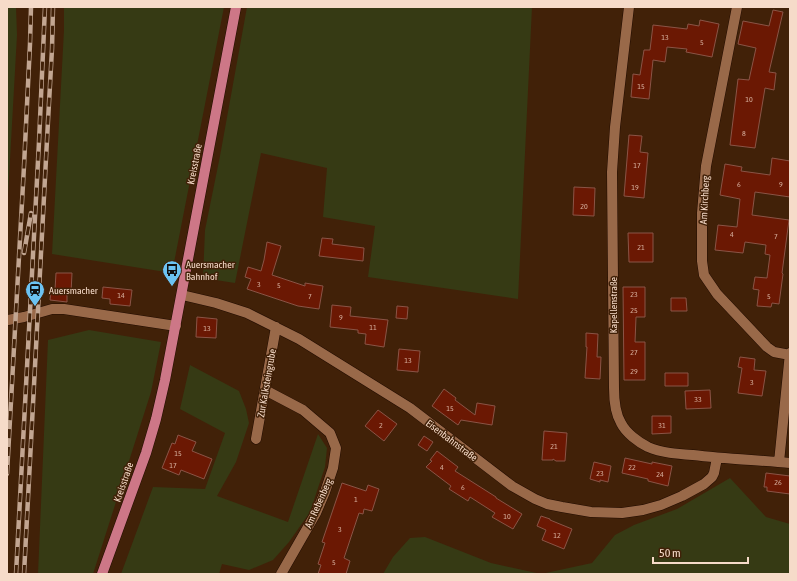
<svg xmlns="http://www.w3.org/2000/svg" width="797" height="581" font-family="'Asap Condensed',sans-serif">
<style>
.green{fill:#363a14}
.building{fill:#6b1803;stroke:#8a5446}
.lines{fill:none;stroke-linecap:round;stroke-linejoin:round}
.minor-casing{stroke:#220c00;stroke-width:11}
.major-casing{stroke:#220c00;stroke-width:11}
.minor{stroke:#996949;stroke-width:10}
.major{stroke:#cd7787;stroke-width:10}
.rail-casing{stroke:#c2a692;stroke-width:4.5}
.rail{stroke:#412108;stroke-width:3;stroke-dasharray:9;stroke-linecap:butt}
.labels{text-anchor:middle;stroke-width:3;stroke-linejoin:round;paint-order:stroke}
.number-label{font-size:8px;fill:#d3aa98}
.street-label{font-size:10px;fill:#f6dbc9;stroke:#412108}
.poi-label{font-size:10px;fill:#f6dbc9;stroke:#412108;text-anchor:start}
</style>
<rect width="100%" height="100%" fill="#412108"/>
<!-- green -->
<path class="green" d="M7,7H16L17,35L7,213Z
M64,7H224L172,273L52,254L64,30Z
M247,7H532L518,299L368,277L375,226L323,217L327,168L261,153L235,283L203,278L205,230L220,156Z
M89,330L161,342L151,392L93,574H38L48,340Z
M190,365L239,391L246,409L249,423L236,462L217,496L288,522L318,434L327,448L325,467L310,512L289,542L273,560L249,570L222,564L219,574H121L153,487L205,489L225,433L180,409Z
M730,478L766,517L790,524V574H383L393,557L410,538L425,537L491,563L541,574L592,563L615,535L634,525L677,509Z"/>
<!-- building -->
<path class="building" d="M773,10L783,12L769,72L776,73L774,90L765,88L755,148L730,145L738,79L749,80L756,48L738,44L743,21L769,26Z
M700,20L719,24L712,57L686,52L687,49L667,47L665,62L653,60L649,99L631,97L633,74L640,75L644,50H650L653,25L687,29L688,24L699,26Z
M629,135L642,136L640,152L648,153L644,198L624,196Z
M772,158L790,161V197L755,192L752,215L789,220L782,273L783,274L779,304L772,303L771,307L757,306L759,290L753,289L755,277L767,278L770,255L765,254L766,245L745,242L743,253L715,250L718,225L737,227L740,199L720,195L725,164L742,167L741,171L770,175Z
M574,187L595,188L594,216L573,215Z
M628,233H653V262H629Z
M322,238L333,239L332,244L364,248L363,261L319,256Z
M267,242L281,246L272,275L305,286V283L323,286L319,309L298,306L247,289L251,279L245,277L248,267L261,271L264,260Z
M56,273H72L71,293H67V302L50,300L51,290H55Z
M103,287L132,290L130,306L110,304V299L102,298Z
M623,287H645V317H636L635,342H645V380H624Z
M671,298H686L687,311H671Z
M332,305L351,307L350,316L388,320L384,347L365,344L366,334L358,333V330L330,327Z
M397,306L408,307L407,319L396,318Z
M197,317L217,319L216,338L196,337Z
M586,333L598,334L597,357H601L600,379L585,378L587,347H586Z
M399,349L420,351L418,372L397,370Z
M740,357L755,359L754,370L766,371L762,396L738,393L742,368L738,367Z
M665,373H688V386H665Z
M444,389L456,398L455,400L475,415L477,403L495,406L492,425L461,420L458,425L432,406Z
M710,390L711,408L686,409L685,391Z
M378,410L397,424L384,441L365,426Z
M652,416H671V433L652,434Z
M544,431L567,433L565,461H556L553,459V460H542Z
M178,435L196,442L192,451L212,459L204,479L181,470L179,475L162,468L172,443L175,444Z
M424,436L433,442L427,451L418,445Z
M437,451L458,467L455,471L496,497V498L522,514L513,529L492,517L495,513L470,497L468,501L449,489L451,486L426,467L432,461L430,460Z
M625,458L652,464V462L672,466L668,486L648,481V479L622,473Z
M594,462L611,466L608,482L600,480V482L590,479Z
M766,473L790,476V494L767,491V487H764Z
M342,483L366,491L368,485L379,489L372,511L364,509L363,514L359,513L344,558L350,561L346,574H318L321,565L318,564L325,543L322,542Z
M541,516L550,519V520L572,529L564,549L542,540L546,530L537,526Z"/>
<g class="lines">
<defs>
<path id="minor" d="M629,7L615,127L612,172L614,388C614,400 615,413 621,423C626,433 638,442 648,447C662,453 678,454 693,455C725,459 758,460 790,463
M737,7L706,166L702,213V261L704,275L717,294L767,347L774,352L790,355
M182,295L216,303L247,313L299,339L410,408L512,486L535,499L547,504L562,507L591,512L622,513L643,510L661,505L682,496L704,484L712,477L714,473L717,458
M8,320L24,317L52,309H64L176,326
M265,390L303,410L330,433L336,448L333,468L325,492L316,513L281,574
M256,439L276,327
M779,462L790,353"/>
<path id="major" d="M102,574L146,453L156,419L165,380L236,7"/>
</defs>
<!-- minor casing -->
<use href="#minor" class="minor-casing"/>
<!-- major casing -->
<use href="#major" class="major-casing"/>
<!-- minor -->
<use href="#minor" class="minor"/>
<!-- major -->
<use href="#major" class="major"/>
<defs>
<path id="rail" d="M24,253L31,213
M7,474L24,166L30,44L31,7
M16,574L39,142L45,7
M24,574L48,121L52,49L53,7"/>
</defs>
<!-- rail casing -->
<use href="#rail" class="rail-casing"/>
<!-- rail -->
<use href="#rail" class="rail"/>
</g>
<!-- icons -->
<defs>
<symbol id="bus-pin" viewBox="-11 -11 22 30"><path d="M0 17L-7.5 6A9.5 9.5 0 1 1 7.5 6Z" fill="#6cc3f2" stroke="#412108"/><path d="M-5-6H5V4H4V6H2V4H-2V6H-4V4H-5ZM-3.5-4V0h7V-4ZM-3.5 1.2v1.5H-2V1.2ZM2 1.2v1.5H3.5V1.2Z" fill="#111"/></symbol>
<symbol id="station-pin" viewBox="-11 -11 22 30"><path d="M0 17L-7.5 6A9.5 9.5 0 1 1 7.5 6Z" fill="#6cc3f2" stroke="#412108"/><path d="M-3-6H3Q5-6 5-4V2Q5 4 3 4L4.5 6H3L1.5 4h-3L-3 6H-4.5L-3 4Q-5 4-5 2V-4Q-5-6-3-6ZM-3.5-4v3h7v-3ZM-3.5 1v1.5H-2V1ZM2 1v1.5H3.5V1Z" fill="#111"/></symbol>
</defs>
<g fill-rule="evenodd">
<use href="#bus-pin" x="161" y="259" width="22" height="30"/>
<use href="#station-pin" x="24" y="279" width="22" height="30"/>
</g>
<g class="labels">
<!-- number labels -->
<g class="number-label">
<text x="665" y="40">13</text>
<text x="702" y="45">5</text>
<text x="641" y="89">15</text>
<text x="749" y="102">10</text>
<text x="744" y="136">8</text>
<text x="637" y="168">17</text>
<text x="739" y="187">6</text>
<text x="781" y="187">9</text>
<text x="635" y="190">19</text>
<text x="584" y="209">20</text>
<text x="732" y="237">4</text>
<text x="776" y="239">7</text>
<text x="641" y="250">21</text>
<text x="259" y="287">3</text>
<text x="279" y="288">5</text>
<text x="634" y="297">23</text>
<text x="121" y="298">14</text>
<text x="310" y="299">7</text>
<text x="769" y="299">5</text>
<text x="634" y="313">25</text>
<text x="341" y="320">9</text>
<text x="373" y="330">11</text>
<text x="207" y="331">13</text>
<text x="634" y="355">27</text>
<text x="408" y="363">13</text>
<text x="634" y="374">29</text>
<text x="752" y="385">3</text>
<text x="698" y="402">33</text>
<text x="450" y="411">15</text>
<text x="381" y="428">2</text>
<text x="662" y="428">31</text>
<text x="554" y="449">21</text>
<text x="178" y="456">15</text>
<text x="173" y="468">17</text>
<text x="442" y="470">4</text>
<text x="632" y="470">22</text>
<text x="600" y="476">23</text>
<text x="660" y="477">24</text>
<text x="778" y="485">26</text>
<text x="463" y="490">6</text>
<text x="356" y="502">1</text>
<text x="507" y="519">10</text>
<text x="340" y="532">3</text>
<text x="557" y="538">12</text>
<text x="334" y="565">5</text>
</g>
<!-- street labels -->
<g class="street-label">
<text transform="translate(194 164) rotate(-79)" y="4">Kreisstraße</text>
<text transform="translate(704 200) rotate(-87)" y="4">Am Kirchberg</text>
<text transform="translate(613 305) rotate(-90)" y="4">Kapellenstraße</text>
<text transform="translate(266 383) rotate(-80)" y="4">Zur Kalksteingrube</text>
<text transform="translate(452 440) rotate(37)" y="4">Eisenbahnstraße</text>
<text transform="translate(123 482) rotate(-71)" y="4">Kreisstraße</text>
<text transform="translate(318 503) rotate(-66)" y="4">Am Rebenberg</text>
</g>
<!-- poi labels -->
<g class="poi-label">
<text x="186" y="268">Auersmacher<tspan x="186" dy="12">Bahnhof</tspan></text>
<text x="49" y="294">Auersmacher</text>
</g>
</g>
<!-- border -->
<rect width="797" height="581" fill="none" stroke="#f6dbc9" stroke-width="16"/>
<!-- scale -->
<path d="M653 557v6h95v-6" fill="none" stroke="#f6dbc9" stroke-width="2"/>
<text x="659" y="557" font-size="12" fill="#f6dbc9" stroke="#412108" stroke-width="3" paint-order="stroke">50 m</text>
</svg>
